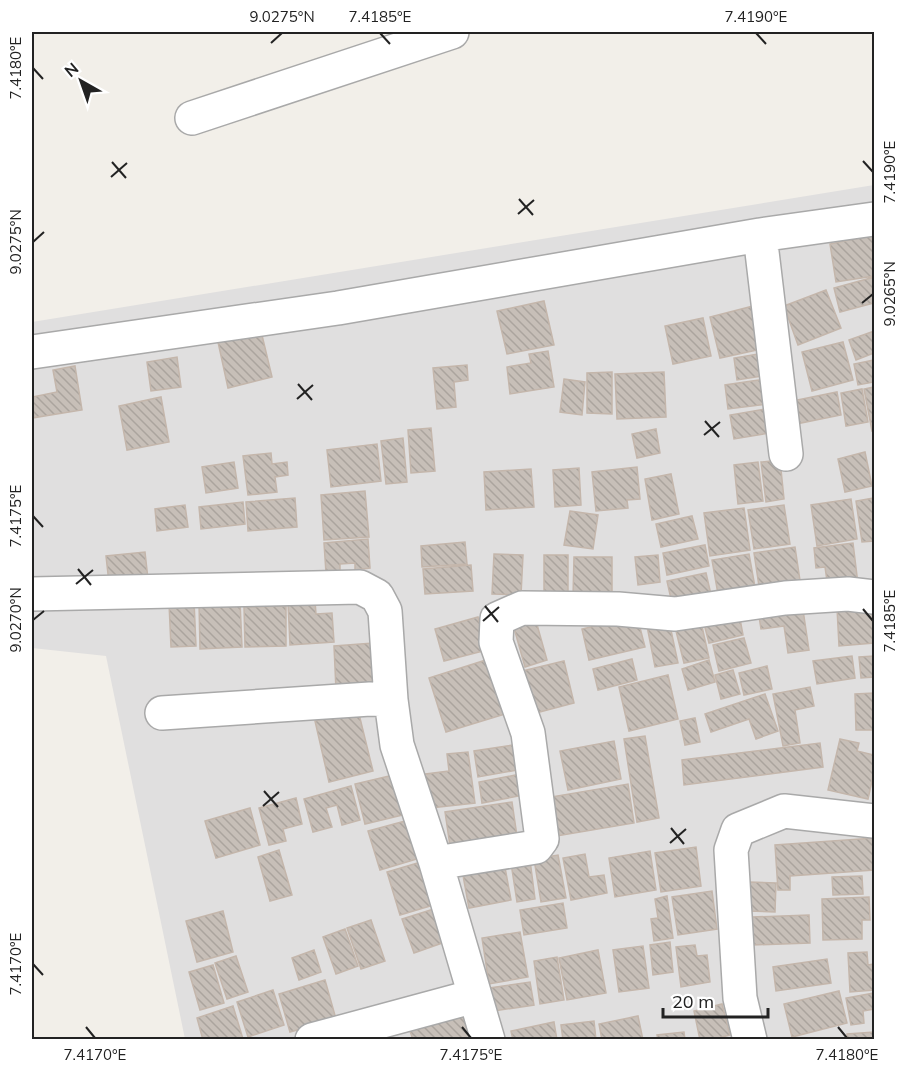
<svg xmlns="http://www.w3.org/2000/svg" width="906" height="1071" font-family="Mulish,sans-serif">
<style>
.residential{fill:#e0dfdf}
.building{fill:url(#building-back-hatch);stroke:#c4b6ab;stroke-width:1.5}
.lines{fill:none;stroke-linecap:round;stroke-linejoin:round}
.minor-casing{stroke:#a9a9a9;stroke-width:36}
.minor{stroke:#fff;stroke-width:33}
.ticks{fill:none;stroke:#222;stroke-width:2}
.neatline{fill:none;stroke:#222;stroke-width:2}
.ticks-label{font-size:15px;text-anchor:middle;fill:#222}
</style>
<defs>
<pattern id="building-back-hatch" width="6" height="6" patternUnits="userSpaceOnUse" patternTransform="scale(1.5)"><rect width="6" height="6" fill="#c7bfb8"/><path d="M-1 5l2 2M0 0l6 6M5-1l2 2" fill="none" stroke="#aba49e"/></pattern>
</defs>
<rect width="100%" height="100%" fill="#f2efe9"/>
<!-- residential -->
<path class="residential" d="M874,185V1039H185L106,656L32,648V322Z"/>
<!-- building -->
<path class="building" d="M874,235V276L836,282L830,244Z
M874,277V303L840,312L834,288Z
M826,290L841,328L798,345L784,306Z
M544,301L554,345L507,354L497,311Z
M757,305L766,348L720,358L710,317Z
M703,318L711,356L673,364L665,326Z
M261,331L272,377L228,388L218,342Z
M874,331V353L856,360L849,340Z
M843,342L853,380L812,391L802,352Z
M548,351L554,387L510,394L507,367L531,363L529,354Z
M764,353L768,375L737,380L734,358Z
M177,357L181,387L151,391L147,362Z
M874,360V382L858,385L854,364Z
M467,365L468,380L454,382L456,407L437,409L433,368Z
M75,366L82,410L32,418V397L57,392L53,370Z
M612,372V414L587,413V373Z
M664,372L666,417L617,419L615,374Z
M564,379L585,382L582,415L560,412Z
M765,379L768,404L728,409L725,385Z
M874,387V430L872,431L864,389Z
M862,389L868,422L846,426L841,393Z
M837,392L841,415L796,424L792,401Z
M161,397L169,442L127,450L119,406Z
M766,409L770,433L734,439L730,415Z
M431,428L435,471L411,473L408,430Z
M656,429L660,453L637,458L632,434Z
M403,438L407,482L386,484L381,441Z
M377,444L381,481L331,487L327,450Z
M865,452L872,486L845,492L838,459Z
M271,453L272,464L287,462L288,475L275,477L277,492L248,495L243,456Z
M780,460L784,499L766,502L761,462Z
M234,462L238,488L206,493L202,467Z
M758,462L763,501L738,504L734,465Z
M637,467L640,499L627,500L628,508L596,511L592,472Z
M579,468L581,505L555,507L553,470Z
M531,469L534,507L486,510L484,472Z
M671,474L679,514L652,520L645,479Z
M365,491L369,537L324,540L321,495Z
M295,498L297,527L248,531L246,502Z
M874,498V541L862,542L856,501Z
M851,499L857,539L817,546L811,505Z
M243,502L245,524L201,529L199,507Z
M185,505L188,527L157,531L155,509Z
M784,505L790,544L754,549L748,510Z
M744,508L750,550L710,556L704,513Z
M570,511L598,515L593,549L564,545Z
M692,516L698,539L661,547L656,524Z
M368,539L370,568L355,570V563L340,564V572L326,573L324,543Z
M465,542L467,564L422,567L421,546Z
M853,543L858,584L828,588L825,567L816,568L814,548Z
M705,545L709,566L667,575L663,553Z
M795,547L801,587L760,593L754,553Z
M145,552L148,579L109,583L106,556Z
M494,554L523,555L521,595L492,594Z
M749,554L755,587L718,594L712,560Z
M544,555H568V597H544Z
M658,555L660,582L638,585L635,557Z
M574,557H612V598L573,597Z
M471,565L473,591L425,594L423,569Z
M706,573L712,599L673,608L667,581Z
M194,601L196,646L171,647L169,603Z
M240,601L242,647L200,649L199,603Z
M315,601L316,614L332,613L334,642L290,645L288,603Z
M802,603L809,650L788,653L784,626L761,629L758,610Z
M874,605V643L839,646L837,608Z
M286,606V646L245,647L244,607Z
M738,608L743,635L709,643L702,616Z
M699,613L709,658L684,663L673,619Z
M637,616L645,647L589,660L582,629Z
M478,617L487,650L444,661L435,629Z
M536,621L547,660L525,667L514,628Z
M669,621L678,663L655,667L647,626Z
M744,638L751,663L719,671L713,645Z
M373,643L375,687L336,690L334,646Z
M852,656L855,678L817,684L813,661Z
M874,656V677L861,678L859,657Z
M632,659L637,680L598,690L593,669Z
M486,660L518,710L446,732L429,678Z
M709,660L715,682L688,690L682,669Z
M564,661L574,703L532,714L522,671Z
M767,666L772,689L744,695L739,673Z
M733,670L740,694L721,699L715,675Z
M668,675L678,719L629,731L619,687Z
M810,687L814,706L795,710L800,743L783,746L773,694Z
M874,693V730H856L855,694Z
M765,694L778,731L756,739L749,719L711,732L705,714Z
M358,710L373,771L329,782L315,721Z
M695,718L700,742L685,745L680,721Z
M645,736L659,818L637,822L624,739Z
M840,739L859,743L857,751L874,755V772L868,799L828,790Z
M614,741L621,779L568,790L560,751Z
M820,743L823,767L684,785L682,760Z
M519,744L523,769L478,777L474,751Z
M468,752L475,803L422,809L418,775L449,771L447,754Z
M398,774L407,814L365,824L355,784Z
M521,774L524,795L482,803L479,782Z
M628,784L634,823L551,837L545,798Z
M351,786L360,820L342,825L337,805L326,808L332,827L313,832L304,799Z
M296,798L302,824L283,829L286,841L269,845L259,808Z
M512,802L517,836L450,846L445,812Z
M250,808L260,845L216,858L205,821Z
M409,820L420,858L380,870L368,831Z
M874,838V870L790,876V890H778L775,845Z
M696,847L701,886L661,892L655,853Z
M279,850L292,895L270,901L258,857Z
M650,851L656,890L615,897L609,858Z
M585,854L589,877L604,875L607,893L571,900L563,858Z
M558,855L566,898L541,902L534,859Z
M431,859L437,904L400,915L387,872Z
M530,860L535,899L517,902L511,863Z
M504,862L511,900L469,908L462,870Z
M862,876L863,894L833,895L832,877Z
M749,882L776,883L775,912L748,911Z
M712,891L717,929L678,935L672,897Z
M667,896L673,938L654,941L651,919L658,918L655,899Z
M869,897L870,920H862V939L823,940L822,899Z
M563,903L567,928L524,935L520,910Z
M437,908L448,941L414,953L402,919Z
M223,911L233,952L197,962L186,921Z
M809,915L810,943L753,945L752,917Z
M371,920L385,961L361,969L347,928Z
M345,929L358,966L336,974L323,937Z
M520,932L528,977L489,984L482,938Z
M670,942L673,972L653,975L650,945Z
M695,945L697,956L707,955L710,982L681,987L676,947Z
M643,946L649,988L619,992L613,950Z
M314,950L321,972L299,980L292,958Z
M598,950L606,993L567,1000L559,958Z
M867,952L868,965L874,964V990L850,992L848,953Z
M236,956L248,992L227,999L215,963Z
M557,957L564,1000L540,1004L534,961Z
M827,959L831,983L776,991L773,967Z
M213,965L224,1003L200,1010L189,972Z
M325,980L336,1019L290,1032L279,994Z
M530,982L534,1005L494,1011L490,988Z
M273,990L284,1025L248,1037L237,1002Z
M839,991L847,1023L792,1037L784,1004Z
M874,993V1009L863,1011L864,1023L851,1025L846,998Z
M722,1004L730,1035L711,1040H700L694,1011Z
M233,1006L243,1039L203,1040L197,1018Z
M465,1014L472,1040H413L410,1031Z
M638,1016L643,1040H602L599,1024Z
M594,1021L596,1040H563L561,1025Z
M554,1022L557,1040H513L511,1031Z
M684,1032L685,1040H658L657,1035Z
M874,1032V1040H847V1034Z"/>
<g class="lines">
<defs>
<path id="minor" d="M192,118L452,32
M32,352L338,308L760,235
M786,454L760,235L874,219
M32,594L360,587L377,596L385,611L391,700
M162,713L370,699L391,700L397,745L436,863L488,1040
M436,863L536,847L542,839L528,733L496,642L497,619L522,608L618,609L675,614L785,598L848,594L874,597
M312,1040L475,996
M750,1040L740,998L731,850L738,830L784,811L874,821"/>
</defs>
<!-- minor casing -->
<use href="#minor" class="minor-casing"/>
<!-- minor -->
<use href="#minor" class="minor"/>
</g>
<!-- ticks -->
<path class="ticks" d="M380,33L390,44M756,33L766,44M271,43L282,33M33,68L43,79M863,161L873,172M112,162L126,178M111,177L127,163M519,199L533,215M518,214L534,200M33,242L44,232M862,303L873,294M298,384L312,400M297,399L313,385M705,421L719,437M704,435L720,422M33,516L43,527M78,569L91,585M76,584L93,570M485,606L498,622M863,609L873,621M33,620L44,611M483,621L499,607M264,791L278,807M263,806L279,792M671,828L684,844M670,843L686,829M33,964L43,975M86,1027L95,1038M462,1027L471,1038M838,1027L847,1038"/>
<!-- border -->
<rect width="906" height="1071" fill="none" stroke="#ffffff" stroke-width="66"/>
<!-- north arrow -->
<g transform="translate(81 81) rotate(320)" stroke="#ffffff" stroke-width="4.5" paint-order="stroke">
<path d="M0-4.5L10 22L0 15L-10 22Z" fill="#222222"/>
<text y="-9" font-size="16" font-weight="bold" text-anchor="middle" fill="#222222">N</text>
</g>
<!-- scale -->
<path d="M663 1008v9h105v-9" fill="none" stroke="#222222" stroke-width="3"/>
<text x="672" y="1008" font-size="18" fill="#222222" stroke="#ffffff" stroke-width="4.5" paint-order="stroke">20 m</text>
<rect x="33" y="33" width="840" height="1005" class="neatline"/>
<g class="ticks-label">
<text x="282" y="22">9.0275°N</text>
<text x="380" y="22">7.4185°E</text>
<text x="756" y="22">7.4190°E</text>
<text transform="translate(16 68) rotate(-90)" y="5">7.4180°E</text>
<text transform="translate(890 172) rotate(-90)" y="5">7.4190°E</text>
<text transform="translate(16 242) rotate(-90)" y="5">9.0275°N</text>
<text transform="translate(890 294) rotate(-90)" y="5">9.0265°N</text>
<text transform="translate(16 516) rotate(-90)" y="5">7.4175°E</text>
<text transform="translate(16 620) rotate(-90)" y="5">9.0270°N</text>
<text transform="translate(890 621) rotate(-90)" y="5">7.4185°E</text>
<text transform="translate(16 964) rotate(-90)" y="5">7.4170°E</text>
<text x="95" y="1060">7.4170°E</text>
<text x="471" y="1060">7.4175°E</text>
<text x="847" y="1060">7.4180°E</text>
</g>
</svg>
